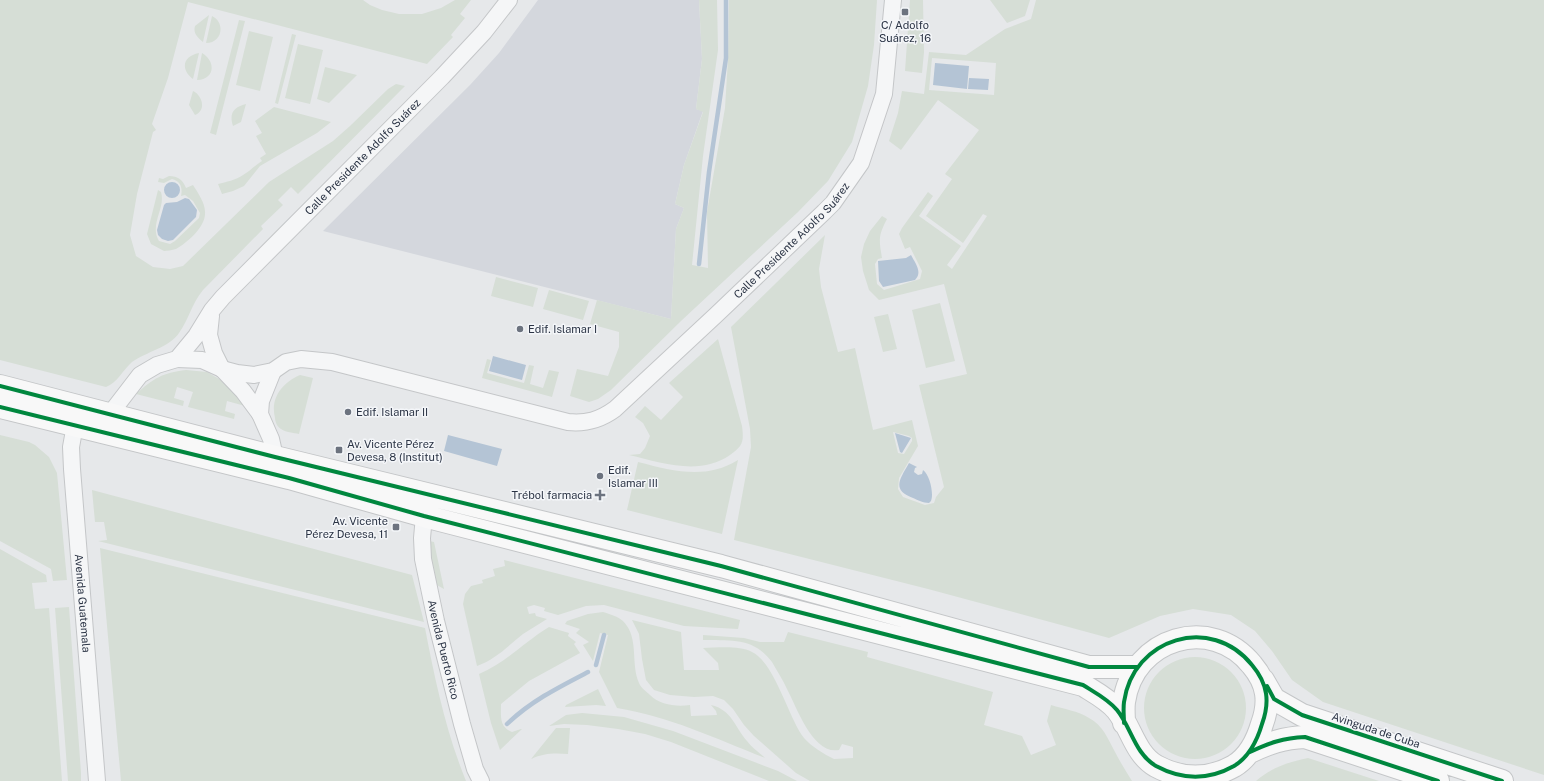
<svg xmlns="http://www.w3.org/2000/svg" width="1544" height="781" font-family="'Public Sans',sans-serif">
<style>
.built{fill:#d4d7dd}
.green{fill:#d6ded6;fill-rule:evenodd}
.water{fill:#b4c4d5}
.lines{fill:none;stroke-linecap:round;stroke-linejoin:round}
.stream{stroke:#b4c4d5;stroke-width:4.5}
.minor-casing{stroke:#c4c6c8;stroke-width:18}
.secondary-casing{stroke:#c4c6c8;stroke-width:24}
.minor{stroke:#f5f6f7;stroke-width:16}
.secondary{stroke:#f8f8f8;stroke-width:22}
.cycleway-casing{stroke:#f4f6f9;stroke-width:6}
.cycleway{stroke:#00873e;stroke-width:4}
.poi-dot{fill:#6c737f;stroke:#f4f6f9;stroke-width:1.5}
.labels{text-anchor:middle;stroke-width:3;stroke-linejoin:round;paint-order:stroke}
.poi-label{font-size:11px;fill:#2b3445;stroke:#f4f6f9;text-anchor:start}
.street-label{font-size:11px;fill:#2b3445;stroke:#f4f6f9}
</style>
<rect width="100%" height="100%" fill="#e6e8ea"/>
<!-- built -->
<path class="built" d="M538,0H699L702,59L696,109L703,111L684,165L675,204L684,208L676,229L671,319L323,231L470,85L499,53Z"/>
<!-- green -->
<path class="green" d="M0,0H363L370,5L382,10L399,14H422L441,8L455,0H471L460,14L465,18L451,35L453,37L427,64L188,2L168,78L152,124L156,130L153,132L137,194L130,235L136,256L153,267L170,269L183,266L269,182L333,141L350,126L388,89L396,84L405,86L298,194L291,187L278,200L283,205L261,226L263,229L203,290C191,305 189,319 179,333C170,347 146,352 132,362C123,370 117,383 106,387L0,360Z
M699,0H717L718,50L703,156L692,265L708,268L707,212L725,108L728,59L729,0H877L874,45L868,86L852,142L828,181L798,212L681,321L611,390L598,399L589,402L570,396L577,369L608,376L619,347V332L590,324L597,300L671,319L676,229L684,208L675,204L684,165L703,112L696,109L702,59Z
M910,0H923L924,52L922,73L905,71Z
M990,0H1030L1025,16L1007,23Z
M1036,0H1544V775L1323,702L1292,680L1272,651L1255,631L1231,615L1193,609L1160,616L1109,638L928,589L734,540L751,447L750,429L731,327L825,235L819,269L821,287L838,352L855,348L873,430L912,420L918,446L899,478L898,489L903,497L925,505L934,503L936,497L944,487L919,385L967,374L944,284L879,300L869,290L863,271L861,257L864,244L870,231L882,216L887,219C878,236 879,240 882,258L878,259L875,264L877,284L884,290L920,279L922,271L910,247L905,249L899,234L902,228L928,192L933,196L919,216L961,246L947,265L952,269L987,216L983,214L963,243L926,216L952,179L945,174L979,130L938,100L901,150L889,141L898,113L902,91L924,94L929,52L966,55L1005,29L1031,19ZM932,58L996,63L994,95L929,90ZM893,432L909,436L912,438V441L904,454L898,453Z
M209,15L203,42C197,37 193,33 195,26Z
M212,16C226,23 222,43 206,43Z
M239,20L245,21L216,135L210,133Z
M249,31L273,37L260,91L236,85Z
M292,34L296,35L278,104L275,103Z
M298,44L323,50L310,104L285,98Z
M199,53L193,79C180,69 183,56 199,53Z
M202,53C217,62 214,80 197,80Z
M325,67L357,75L329,103L317,99Z
M193,91C202,95 207,110 195,115L189,105Z
M246,104L241,122L233,126C229,114 233,107 246,104Z
M274,107L331,122L317,133L260,166L244,186L233,191L222,194L218,184C226,182 236,180 243,175C250,171 254,166 262,161L260,158L266,154L256,136L262,133L255,121Z
M169,176C178,176 183,180 186,188L193,185C198,193 206,204 205,214C205,227 187,243 176,249C172,250 167,251 164,251L151,244L147,234L158,190L161,192C166,208 149,224 159,241L170,244L175,241L199,218L200,213L193,201L185,195L181,196C183,187 180,181 172,179L164,183L158,182L159,178L163,179Z
M496,277L538,288L533,307L491,296Z
M549,290L589,301L583,320L543,309Z
M940,303L955,361L926,368L912,310Z
M888,314L897,349L883,352L874,317Z
M718,339L742,426C744,442 743,446 730,455C700,476 662,463 629,455L640,454L645,448L650,436L643,423L635,417L645,406L661,420L683,397L669,383Z
M487,359L491,360L487,373L524,383L529,365L534,366L530,384L543,388L549,370L559,372L552,397L482,378Z
M186,370L207,372L233,387L245,406L227,401L225,411L235,414L234,419L188,407L193,392L177,387L174,398L184,401L183,406L136,394C154,378 162,373 186,370Z
M300,375L313,378L299,434C294,433 285,432 281,429C277,427 275,421 275,418C270,398 282,383 300,375Z
M0,435L29,442L35,445L49,457L57,473L67,580L53,581L51,569L0,541Z
M738,460L722,534L627,510L638,462C673,471 706,480 738,460Z
M92,490L412,575L424,622L98,541L107,540L104,522H95Z
M429,541L434,542L444,589L433,583L428,546Z
M100,548L425,628C435,680 446,732 466,781H121Z
M0,549L46,575L47,582L32,583L35,609L49,608L62,781H0Z
M504,560L740,620L738,629L684,626L604,605L586,606L558,615L544,611L545,608L534,605L527,607L529,614L535,613L536,616L547,619C539,624 531,629 523,634C508,646 496,659 477,666L463,604L465,594L471,586L483,583L482,580L495,576L493,569L505,566Z
M69,607L81,773V781H68L55,608Z
M603,612C612,615 622,617 627,626C638,642 631,665 639,683C641,688 646,691 650,695C660,705 676,707 690,705L691,716L717,715L716,711L711,705C732,710 734,726 747,741C752,748 759,752 765,758C717,739 668,716 617,708L599,672L608,635L600,633L593,661L583,645L589,642L576,633L580,629L565,624L567,621L588,614Z
M632,620L681,632L684,670H719L718,663L703,648C717,648 738,645 752,652C775,663 788,717 804,738C812,747 824,754 834,759L853,758V747L842,744L839,750C813,755 797,708 787,689C783,680 777,671 772,662C753,637 732,641 703,640V635L744,638L760,642H784L788,632L868,652L867,657L993,692L984,725L1022,736L1031,755L1056,745L1047,721L1051,705C1064,709 1078,711 1089,718C1103,725 1108,739 1115,752C1120,762 1126,771 1132,781H810L796,773L754,736L744,725L733,709L724,700L713,696L694,697L670,695L654,690L646,680L642,659L639,634Z
M549,627L569,633L568,636L576,642L574,644L580,653L529,681L501,704C501,716 499,727 512,732L521,729H522L500,750L491,723L479,674C506,663 524,642 549,627Z
M1144 708a51 51 0 1 1 102 0a51 51 0 1 1-102 0Z
M598,689L606,706L596,705L565,707L566,705Z
M582,713L624,717L673,731L778,771L797,781H769L671,742L645,734L618,729L587,725L564,724L549,726L566,715Z
M556,728H570L568,754C554,753 544,753 531,759Z
M1308,758L1379,781H1256C1271,768 1288,762 1308,758Z"/>
<!-- water -->
<path class="water" d="M935,63L969,66L967,89L933,85Z
M969,78L989,79L988,90L968,89Z
M164 190a8 8 0 1 1 16 0a8 8 0 1 1-16 0Z
M185,198L189,199L197,210L196,217L173,240L168,241L162,239L158,235L157,230L164,205L166,203L177,202Z
M911,255C915,263 923,272 915,280L883,287L879,281L878,261L906,258Z
M493,356L526,365L522,380L489,371Z
M895,433L911,438L902,453L900,452Z
M448,435L502,449L497,466L444,451Z
M909,463L917,467L915,468L914,472L918,475L922,474L923,470C930,475 934,494 931,501L929,503C923,503 918,500 913,498C891,490 900,479 909,463Z"/>
<g class="lines">
<!-- stream -->
<path class="stream" d="M699,264L709,172L726,58V0
M596,665L604,635
M507,724C531,701 559,687 588,672"/>
<defs>
<g id="minor">
<path d="M211,316L209,335L214,353L222,369L243,391L260,414"/>
<path id="s1" d="M177,359L202,360L222,369L237,373L254,375L273,371L286,362L301,359L332,362L568,422C586,424 600,420 615,409L716,315L824,212L833,203L861,163L884,94L893,0"/>
<path d="M273,371L261,401L260,414L271,439L275,457"/>
<path id="s2" d="M110,414L140,375L157,365L177,359L196,336L212,310L223,297L442,77L484,32L509,0"/>
<path id="s3" d="M75,425L71,447L72,469L97,781"/>
<path id="s4" d="M424,516L422,538L423,559L436,621L462,724L475,769L481,781"/>
</g>
<path id="secondary" d="M0,386L275,457L721,566L1089,667H1137
M0,407L289,478L424,516L1083,685C1094,692 1108,699 1117,710C1131,727 1135,754 1156,766C1182,780 1209,780 1234,766C1249,757 1257,741 1262,724C1270,702 1268,684 1252,665C1211,614 1133,638 1124,702C1123,709 1124,717 1124,723
M1263,680L1274,699L1302,715L1502,781
M1250,752C1269,743 1283,738 1305,737L1438,781"/>
</defs>
<!-- minor casing -->
<use href="#minor" class="minor-casing"/>
<!-- secondary casing -->
<use href="#secondary" class="secondary-casing"/>
<!-- minor -->
<use href="#minor" class="minor"/>
<!-- secondary -->
<use href="#secondary" class="secondary"/>
<defs>
<path id="cycleway" d="M0,386L275,457L721,566L1089,667H1137
M0,407L289,478L424,516L1083,685C1094,692 1108,699 1117,710C1131,727 1135,754 1156,766C1182,780 1209,780 1234,766C1249,757 1257,741 1262,724C1270,702 1268,684 1252,665C1211,614 1133,638 1124,702C1123,709 1124,717 1124,723
M1267,686L1274,699L1302,715L1502,781
M1250,752C1269,743 1283,738 1305,737L1438,781"/>
</defs>
<!-- cycleway casing -->
<use href="#cycleway" class="cycleway-casing"/>
<!-- cycleway -->
<use href="#cycleway" class="cycleway"/>
</g>
<!-- markers -->
<g class="poi-dot">
<rect x="901" y="8" width="8" height="8" rx="2"/>
<circle cx="520" cy="329" r="4"/>
<circle cx="348" cy="412" r="4"/>
<rect x="335" y="446" width="8" height="8" rx="2"/>
<circle cx="600" cy="476" r="4"/>
<path d="M598 489h4v4h4v4h-4v4h-4v-4h-4v-4h4z"/>
<rect x="392" y="523" width="8" height="8" rx="2"/>
</g>
<g class="labels">
<!-- poi labels -->
<g class="poi-label">
<text x="905" y="29" text-anchor="middle">C/ Adolfo<tspan x="905" dy="13">Suárez, 16</tspan></text>
<text x="528" y="333">Edif. Islamar I</text>
<text x="356" y="416">Edif. Islamar II</text>
<text x="347" y="448">Av. Vicente Pérez<tspan x="347" dy="13">Devesa, 8 (Institut)</tspan></text>
<text x="608" y="474">Edif.<tspan x="608" dy="13">Islamar III</tspan></text>
<text x="592" y="499" text-anchor="end">Trébol farmacia</text>
<text x="388" y="525" text-anchor="end">Av. Vicente<tspan x="388" dy="13">Pérez Devesa, 11</tspan></text>
</g>
<!-- street labels -->
<g class="street-label">
<text dy="4" stroke="none"><textPath href="#s2" startOffset="365">Calle Presidente Adolfo Suárez</textPath></text>
<text dy="4" stroke="none"><textPath href="#s1" startOffset="699">Calle Presidente Adolfo Suárez</textPath></text>
<text dy="4" stroke="none"><textPath href="#s3" startOffset="179">Avenida Guatemala</textPath></text>
<text dy="4" stroke="none"><textPath href="#s4" startOffset="136">Avenida Puerto Rico</textPath></text>
<text transform="translate(1376 730) rotate(18)" y="4">Avinguda de Cuba</text>
</g>
</g>
</svg>
